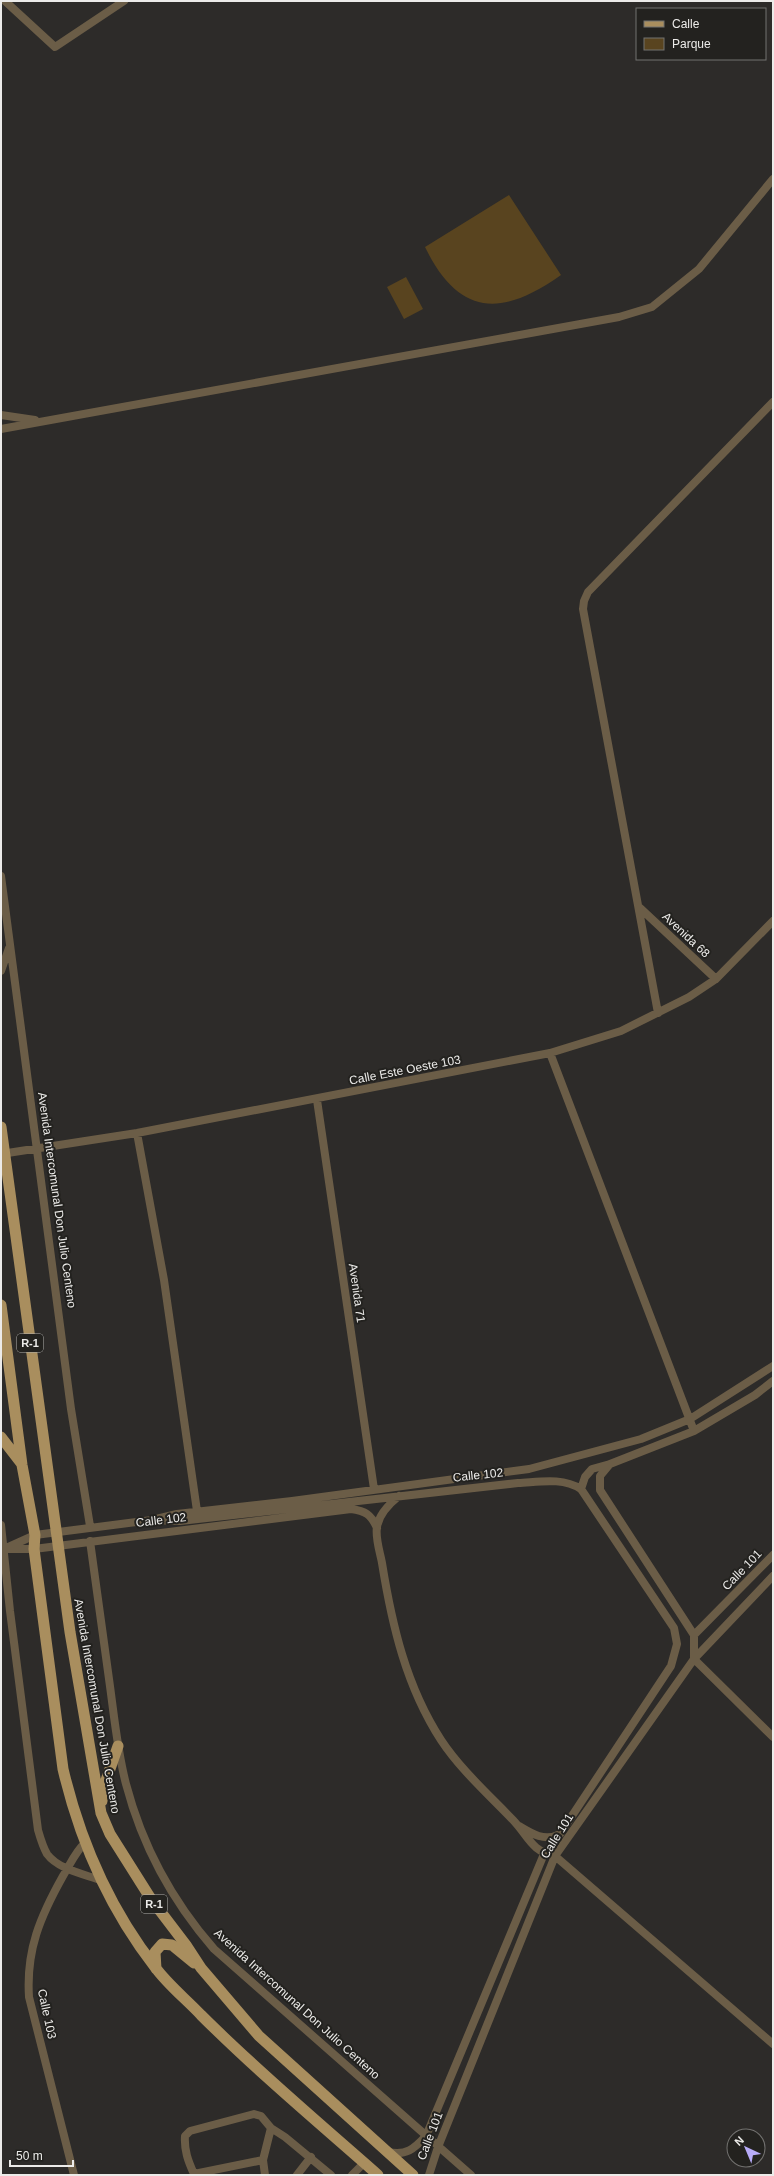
<svg xmlns="http://www.w3.org/2000/svg" width="774" height="2176" font-family="Arial,sans-serif">
<style>
.green{fill:#59441f}
.lines{fill:none;stroke-linecap:round;stroke-linejoin:round}
.minor{stroke:#6b5d47;stroke-width:8}
.primary{stroke:#a98e5e;stroke-width:11}
.labels{text-anchor:middle;stroke-width:4;stroke-linejoin:round;paint-order:stroke}
.shield{fill:#23221f;stroke:#b0afac;stroke-width:1}
.shield-label{font-size:11px;font-weight:bold;fill:#ecebe9}
.street-label{font-size:12px;fill:#ecebe9;stroke:#23221f}
</style>
<rect width="100%" height="100%" fill="#2d2b29"/>
<!-- green -->
<path class="green" d="M509,195L561,275C502,317 459,317 425,247Z
M406,277L423,309L404,319L387,287Z"/>
<g class="lines">
<!-- minor -->
<path class="minor" d="M5,1L55,47L124,1
M1,415L35,420
M1,429L619,317L652,307L699,269L773,179
M1,876L71,1409L90,1526
M640,908L716,979
M1,971L9,948
M658,1013L583,609L584,601L588,592L773,402
M550,1053L694,1431
M317,1100L374,1489
M137,1133L164,1280L197,1511
M1,1154L137,1133L550,1053L621,1031L689,997L716,979L773,921
M610,1464L600,1476V1490L694,1635V1659L773,1737
M581,1489L585,1477L592,1469L610,1464L694,1431L755,1395L773,1381
M399,1496C389,1504 379,1514 377,1527C375,1538 380,1552 382,1563C392,1625 406,1686 441,1740C460,1769 489,1795 513,1820C529,1837 531,1851 555,1856L773,2044
M152,1520L180,1521L518,1483C539,1482 562,1477 581,1489L674,1628L677,1644L671,1666L560,1834C545,1842 532,1834 519,1826
M1,1525L10,1611L38,1830C40,1837 43,1847 47,1854C58,1869 83,1874 100,1880
M90,1541C96,1587 103,1633 109,1679C114,1714 117,1750 126,1784C142,1845 173,1902 214,1949L471,2175
M4,1549L35,1535L152,1520L177,1514L292,1501L529,1469L641,1439L690,1419L773,1366
M7,1549H34L351,1509C365,1511 371,1514 377,1528
M694,1635L773,1555
M388,2152C406,2156 414,2149 426,2136L544,1854
M263,2160L194,2174C188,2161 184,2150 185,2136L190,2131L254,2114L261,2116L271,2128
M74,2175L29,1997C26,1950 40,1917 63,1876C70,1865 75,1852 85,1843
M265,2175L263,2160L271,2128L285,2137L331,2175
M297,2175L311,2157
M352,2175L364,2163
M429,2175L438,2147L555,1856L694,1659L773,1576"/>
<!-- primary -->
<path class="primary" d="M1,1127L70,1632L101,1813L110,1834L151,1899L186,1945L201,1968L259,2036L413,2175
M1,1305L22,1465L35,1535L34,1549L63,1769C80,1841 109,1908 155,1967C168,1985 186,1999 201,2015C257,2071 318,2122 378,2175
M1,1437L21,1463
M102,1801L103,1789L118,1746
M156,1969L155,1952L162,1944L172,1945L194,1963"/>
</g>
<g class="labels">
<!-- shield labels -->
<g class="shield">
<rect x="17" y="1334" width="26" height="18" rx="3"/>
<rect x="141" y="1895" width="26" height="18" rx="3"/>
</g>
<g class="shield-label">
<text x="30" y="1347">R-1</text>
<text x="154" y="1908">R-1</text>
</g>
<!-- street labels -->
<g class="street-label">
<text transform="translate(686 935) rotate(43)" y="4">Avenida 68</text>
<text transform="translate(405 1070) rotate(-11)" y="4">Calle Este Oeste 103</text>
<text transform="translate(57 1200) rotate(82)" y="4">Avenida Intercomunal Don Julio Centeno</text>
<text transform="translate(357 1293) rotate(82)" y="4">Avenida 71</text>
<text transform="translate(478 1475) rotate(-6)" y="4">Calle 102</text>
<text transform="translate(161 1520) rotate(-7)" y="4">Calle 102</text>
<text transform="translate(742 1570) rotate(-46)" y="4">Calle 101</text>
<text transform="translate(97 1706) rotate(80)" y="4">Avenida Intercomunal Don Julio Centeno</text>
<text transform="translate(557 1836) rotate(-58)" y="4">Calle 101</text>
<text transform="translate(297 2004) rotate(42)" y="4">Avenida Intercomunal Don Julio Centeno</text>
<text transform="translate(47 2014) rotate(78)" y="4">Calle 103</text>
<text transform="translate(430 2136) rotate(-69)" y="4">Calle 101</text>
</g>
</g>
<!-- border -->
<rect width="774" height="2176" fill="none" stroke="#ecebe9" stroke-width="4"/>
<!-- legend -->
<rect x="636" y="8" width="130" height="52" fill="#23221f" stroke="#737270"/>
<rect x="644" y="21" width="20" height="6" fill="#a98e5e" stroke="#737270"/>
<text x="672" y="28" font-size="12" fill="#ecebe9">Calle</text>
<rect x="644" y="38" width="20" height="12" fill="#59441f" stroke="#737270"/>
<text x="672" y="48" font-size="12" fill="#ecebe9">Parque</text>
<!-- north arrow -->
<g transform="translate(746 2148) rotate(316)"><circle r="19" fill="#23221f" stroke="#737270"/>
<path d="M0-3L7 15L0 10L-7 15Z" fill="#b7abf8"/>
<text y="-6" font-size="11" font-weight="bold" text-anchor="middle" fill="#ecebe9">N</text>
</g>
<!-- scale -->
<path d="M10 2160v6h63v-6" fill="none" stroke="#ecebe9" stroke-width="2"/>
<text x="16" y="2160" font-size="12" fill="#ecebe9" stroke="#23221f" stroke-width="3" paint-order="stroke">50 m</text>
</svg>
